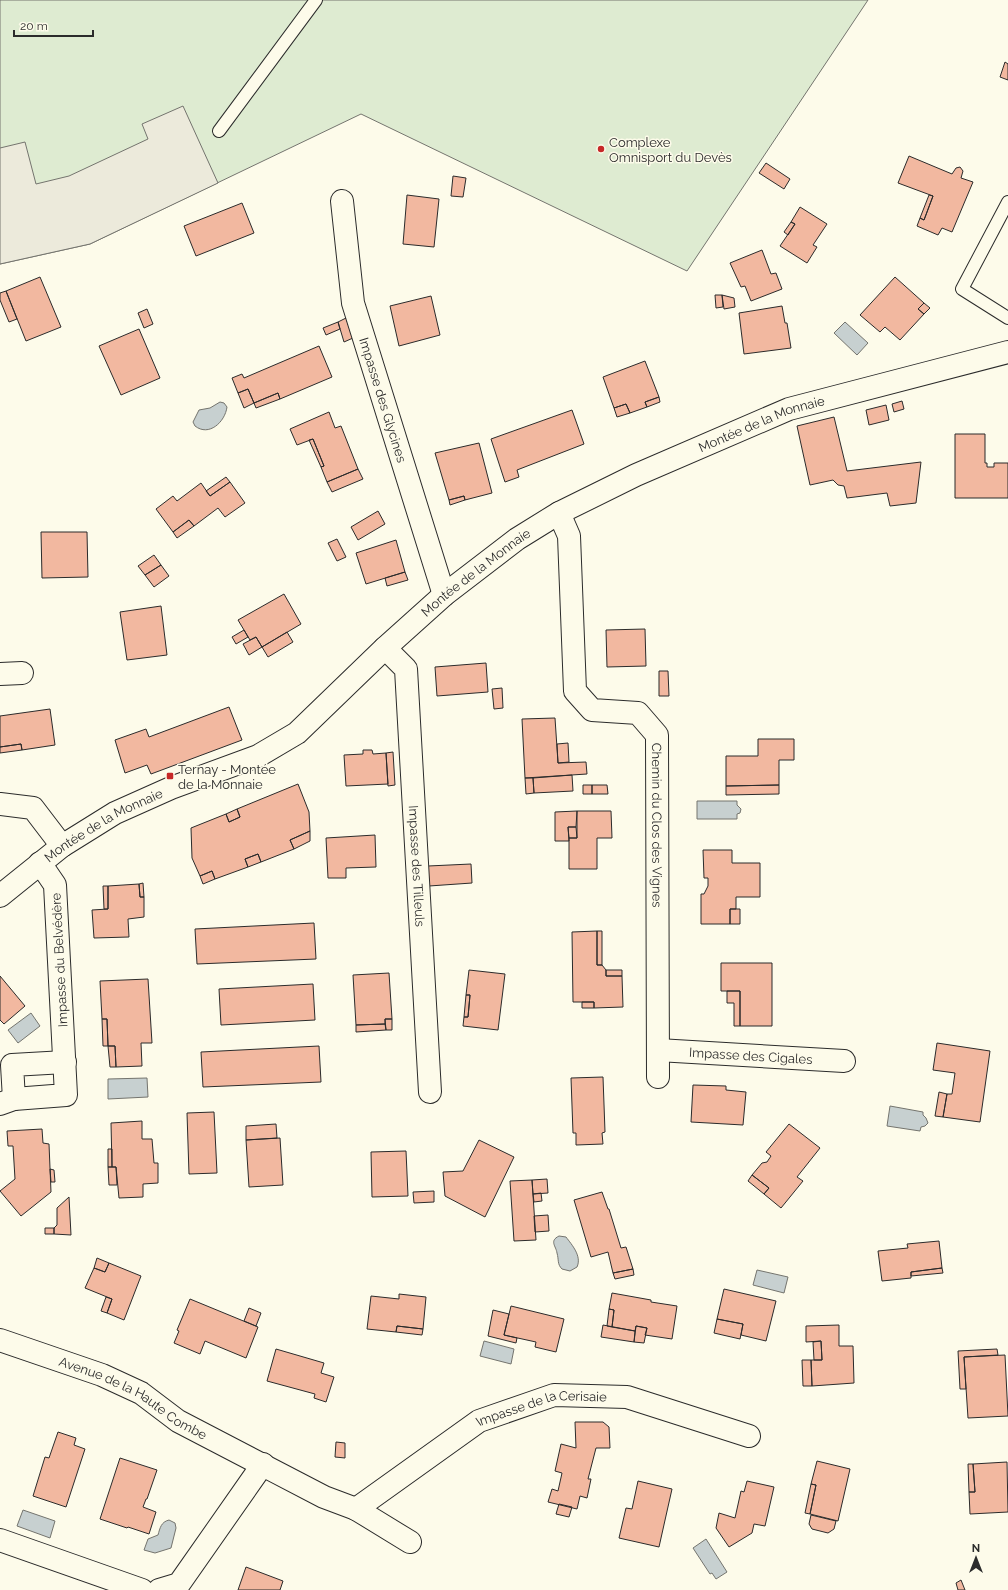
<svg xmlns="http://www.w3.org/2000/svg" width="1008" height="1590" font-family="Raleway,sans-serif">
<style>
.green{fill:#deebd1;stroke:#74746e}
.parking{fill:#eceadb;stroke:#74746e}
.water{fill:#c7d0d0;stroke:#74746e}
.building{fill:#f2b8a0;stroke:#2b2b2b}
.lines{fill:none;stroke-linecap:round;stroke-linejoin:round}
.service-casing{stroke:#2b2b2b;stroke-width:14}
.minor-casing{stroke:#2b2b2b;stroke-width:24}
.service{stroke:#fdfbea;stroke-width:12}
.minor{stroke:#fdfbea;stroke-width:22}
.poi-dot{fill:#c62828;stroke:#fdfbea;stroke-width:1.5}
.labels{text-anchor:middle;stroke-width:3;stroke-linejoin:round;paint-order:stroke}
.poi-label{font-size:13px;fill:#2b2b2b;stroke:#fdfbea;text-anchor:start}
.street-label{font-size:13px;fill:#2b2b2b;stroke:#fdfbea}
</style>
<rect width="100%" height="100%" fill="#fdfbea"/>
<!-- green -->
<path class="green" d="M0,0H868L687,271L361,114L90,244L0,264Z"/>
<!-- parking -->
<path class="parking" d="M183,106L218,183L90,244L0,264V148L25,142L36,184L69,176L148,139L142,124Z"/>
<!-- water -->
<path class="water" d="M845,322L868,343L857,355L834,333Z
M220,402L224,403L227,407C225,422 209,437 195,426L193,422L199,410L210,408Z
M697,801H737V805L741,809L740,813L737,814V819H697Z
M31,1013L40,1026L18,1043L8,1030Z
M147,1078L148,1097L108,1099V1079Z
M890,1106L923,1112V1115L926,1118L928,1123L925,1126L921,1127L920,1131L887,1126Z
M559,1236L566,1237C572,1245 582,1256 577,1267L570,1271L562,1269C557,1264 559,1260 557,1253C556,1246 549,1241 559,1236Z
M757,1270L788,1277L784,1293L753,1285Z
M484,1341L514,1349L511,1364L480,1356Z
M23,1510L55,1521L50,1538L17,1526Z
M169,1520L175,1523L176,1528L171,1548L155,1553L144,1550L148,1539L158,1535C160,1528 161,1522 169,1520Z
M706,1539L727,1572L716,1579L712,1573L710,1574L693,1548Z"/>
<!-- building -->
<path class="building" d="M1005,62L1008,64V80L1000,77Z
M909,156L952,174L956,168L960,167L963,171L961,178L973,182L952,232L942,228L938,235L917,226L920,218L924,220L933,196L898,183Z
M766,163L790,179L784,189L759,173Z
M453,176L466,178L463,197L451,196Z
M407,195L439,199L434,247L403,244Z
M929,195L933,196L924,220L920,218Z
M242,203L254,233L196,256L184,226Z
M800,207L827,224L813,245L817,247L807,263L780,246L795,224L791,222Z
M791,222L795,224L788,235L784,232Z
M762,250L771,274L776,273L782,289L751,301L745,286L741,287L730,263Z
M40,277L61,327L26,341L6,291Z
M895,277L924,303L918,309L924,314L900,340L885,327L880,332L860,315Z
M6,291L17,319L9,322L0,300V293Z
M715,295H722L723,307L716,308Z
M722,295L734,298L735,307L724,309Z
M431,296L440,335L399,346L390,306Z
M924,303L930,308L924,314L918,309Z
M782,306L785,323H787L791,348L744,354L739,313Z
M147,309L153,324L144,328L138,313Z
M346,318L353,338L344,342L338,322Z
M338,322L340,329L326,335L323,328Z
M139,329L160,378L121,395L99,346Z
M319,346L332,377L280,399L278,393L254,403L248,389L238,393L232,378L242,374L244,378Z
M645,361L659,397L645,402L647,407L630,413L626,404L614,408L603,377Z
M248,389L254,403L244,408L238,393Z
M278,393L280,399L256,408L254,403Z
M659,397L660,402L647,407L645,402Z
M902,401L904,409L894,412L892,404Z
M626,404L630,413L617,417L614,408Z
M886,405L889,420L869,425L866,410Z
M572,410L584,444L517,470L519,477L505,482L491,439Z
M329,412L335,428L341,426L358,469L327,482L321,467L324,466L313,439L297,445L290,429Z
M834,417L847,471L921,462L916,503L890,506L887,493L847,498L844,486L838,485L833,480L810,485L797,426Z
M955,434H985V463H987V467H994V463H1008V498H955Z
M313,439L324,466L321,467L309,440Z
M479,443L492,493L465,500L464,496L449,500L435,453Z
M358,469L363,479L332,492L327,482Z
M226,477L230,482L210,496L206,491Z
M230,482L245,503L225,517L218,508L194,526L189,520L173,532L156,509L173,496L177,501L201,483L210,496Z
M464,496L465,500L450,505L449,500Z
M378,511L385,524L358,540L351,527Z
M189,520L194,526L177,538L173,532Z
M41,532H87L88,577L42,578Z
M337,539L346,557L337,561L328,543Z
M396,540L405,572L366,584L356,553Z
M154,555L161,565L145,575L138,566Z
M161,565L169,576L154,587L145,575Z
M405,572L408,580L387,586L385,578Z
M284,594L301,624L262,647L256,637L250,640L238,620Z
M161,606L167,655L127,660L120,612Z
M645,629L646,666L607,667L606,630Z
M244,630L248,637L236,644L232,637Z
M287,632L293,642L268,657L262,647Z
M256,637L262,647L249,655L243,644Z
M486,663L488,692L437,696L435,667Z
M659,671H668L669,696H659Z
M502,688L503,708L494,709L492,689Z
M229,707L242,740L151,774L147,765L125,773L115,740L146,729L149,737Z
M50,709L55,745L22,750L21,744L0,747V716Z
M555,718L558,763L586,762L587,774L525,778L522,719Z
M758,739H794V760H779V785L726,786V756H758Z
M568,743L569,762L558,763L557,744Z
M21,744L22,750L0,753V747Z
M363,750H372L373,754L386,753L388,784L346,786L344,755L363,754Z
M393,752L395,785L388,786L386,753Z
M572,775L573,791L534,793L533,778Z
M525,778H533L534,793L526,794Z
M298,784L309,812L310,831L290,840L294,849L261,862L258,854L245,859L248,867L215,879L212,871L200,876L192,858L191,828L226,814L229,822L240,817L237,809Z
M583,785H592V794H583Z
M592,785H607L608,794H592Z
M779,785V794L726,795V786Z
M237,809L240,817L229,822L226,814Z
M577,811H611L612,838H597V869H569V838H577Z
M577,811L576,827H568L569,841H555V812Z
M568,827H576L577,838H569Z
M310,831V841L294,849L290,840Z
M375,835L376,867L346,868V878H328L326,838Z
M703,850H732V863H760V897H736V909H730V924H701V894H704L708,886V878H704Z
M258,854L261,862L248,867L245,859Z
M471,864L472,883L429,886L428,866Z
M212,871L215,879L203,884L200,876Z
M143,883L144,897H140L139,884Z
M139,884L140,897H144V917L128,919L129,937L94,938L92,910L108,909V886Z
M103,886H108V909H104Z
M730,909H740V924H730Z
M314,923L316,959L197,964L195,929Z
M597,931H602V965H597Z
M597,931V965H602L606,970V976H622L623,1007L594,1008V1002H573L572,932Z
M721,963H772V1026H740V991H721Z
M469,970L505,974L498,1030L463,1026L464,1017H468L470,995H466Z
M606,970H622V976H606Z
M389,973L392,1019H385V1024L356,1025L353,975Z
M0,976L25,1006L4,1024L0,1020Z
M148,979L152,1043H141L142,1066L116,1067L115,1046H108L107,1019H102L100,981Z
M313,984L315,1020L221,1025L219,989Z
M727,991H740V1026H734V1003H727Z
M466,995H470L468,1017H464Z
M582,1002H594V1008H582Z
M102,1019H107L108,1046H103Z
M385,1019H392V1030H386Z
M385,1024L386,1030L356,1032V1025Z
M937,1043L990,1051L980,1122L943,1117L947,1094H952L955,1073L933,1070Z
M108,1046H115L116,1067H110Z
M319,1046L321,1082L203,1087L201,1052Z
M603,1077L605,1132L602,1133L603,1144L576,1145V1133H573L571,1078Z
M693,1085L726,1086V1090L746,1092L743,1125L691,1122Z
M939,1092L947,1094L943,1117L935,1116Z
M214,1112L217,1173L189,1174L187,1113Z
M142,1121V1139H152L154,1163H158V1183L143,1184V1197L119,1198L116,1167H112L111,1123Z
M276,1124L277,1138L246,1140V1126Z
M789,1124L820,1148L797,1177L803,1181L781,1208L764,1194L769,1188L752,1175L762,1163L767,1162L771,1156L766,1152Z
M42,1129L43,1143L49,1144L51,1192L21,1216L0,1191L15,1179L13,1146H8L7,1131Z
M280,1138L283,1185L249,1187L246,1140Z
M479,1140L514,1157L485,1217L445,1196L443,1172L463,1171Z
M108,1149H112V1167H108Z
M406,1151L408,1196L372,1197L371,1152Z
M108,1167H116L117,1185H109Z
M50,1169L54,1170L55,1182H51Z
M752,1175L769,1188L764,1194L748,1181Z
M547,1179L548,1193L533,1194L532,1180Z
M532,1180L536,1240L514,1241L510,1181Z
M434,1191V1202L414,1203L413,1192Z
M602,1192L608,1209H609L621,1248L626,1247L633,1269L613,1273L608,1252L591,1257L574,1200Z
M541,1193L542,1201L534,1202L533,1194Z
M69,1197L71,1235L54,1234V1228L57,1225V1208Z
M548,1215L549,1231L535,1232L534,1216Z
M45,1228H54V1234H45Z
M939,1241L942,1268L911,1272V1278L882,1281L878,1251L908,1248L907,1244Z
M97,1258L109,1263L105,1272L94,1268Z
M109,1263L141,1276L124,1320L107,1313L112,1299L85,1288L94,1268L105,1272Z
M942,1268L943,1273L911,1276V1272Z
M633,1269L634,1275L615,1279L613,1273Z
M724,1289L776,1301L766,1341L741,1335L743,1324L717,1319Z
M612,1293L651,1300V1302L677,1306L672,1339L645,1335L647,1328L636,1326L635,1331L612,1327L614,1310L609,1309Z
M399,1294L426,1297L423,1329L397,1326L396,1332L367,1329L371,1296L399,1299Z
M106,1297L112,1299L107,1313L101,1311Z
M190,1299L258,1327L246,1358L205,1341L200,1354L174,1343L179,1331L177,1330Z
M511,1306L564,1319L556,1352L535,1347L536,1342L504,1335Z
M249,1308L261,1313L256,1326L244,1321Z
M609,1309L614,1310L612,1327L607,1326Z
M493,1310L509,1314L504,1335L517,1338L516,1343L488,1336Z
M717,1319L743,1324L740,1339L714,1333Z
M603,1325L635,1331L634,1342L601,1337Z
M839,1325V1346H853L854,1383L812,1386L811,1360H822L821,1341L806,1342V1326Z
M397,1326L423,1329L422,1335L396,1332Z
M636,1326L647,1328L644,1343L634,1342Z
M821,1341L822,1360H814L813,1342Z
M276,1349L324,1363L321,1373L334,1377L326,1402L314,1398L315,1394L267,1381Z
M997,1349L998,1355L964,1357L966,1389H960L958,1351Z
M1005,1355L1008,1416L968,1418L964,1357Z
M802,1360H811L812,1386H803Z
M575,1422H603L609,1427L610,1448H596L588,1479H591L587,1498L580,1496L577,1509L548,1502L552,1489L558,1491L562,1473L555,1471L561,1444L576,1448Z
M58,1432L76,1438L74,1445L85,1449L66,1507L33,1496L45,1457L49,1458Z
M336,1442L345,1443V1458L335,1457Z
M120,1458L157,1470L147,1499H146L143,1507L156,1512L149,1534L128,1527L127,1528L100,1519Z
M817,1461L850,1469L838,1521L810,1514L816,1485L811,1484Z
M1007,1462L1008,1512L970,1514L969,1492H975L973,1464Z
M968,1464H973L975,1492H969Z
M638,1481L672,1489L659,1547L619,1538L626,1508L632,1509Z
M747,1481L774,1487L765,1526L754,1524L752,1533L729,1547L716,1528L719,1513L735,1518L741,1491L744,1492Z
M811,1484L816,1485L810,1514L805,1513Z
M559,1504L572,1507L569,1517L556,1514Z
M811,1515L836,1521L834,1529L828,1533L812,1529L809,1524Z
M246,1567L283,1581L280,1590H238Z
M961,1580L965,1590H958L956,1583Z"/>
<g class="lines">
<defs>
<path id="service" d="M219,131L316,0
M1008,202L962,289L1008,318"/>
<g id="minor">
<path id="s1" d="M342,201L353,303L444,595"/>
<path id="s2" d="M559,513L569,536L575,691L592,710L638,713L657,735L658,1077"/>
<path id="s3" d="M385,648L406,669L430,1092"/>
<path d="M0,674L22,673"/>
<path d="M0,804L33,808L62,846"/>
<path id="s4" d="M0,896L62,846L115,813L171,788L258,756L297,733L385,648L444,595L517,539L559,513L636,475L789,409L1008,352"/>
<path id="s5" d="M658,1050L844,1061"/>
<path d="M14,1099L12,1065L65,1062"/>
<path d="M0,1104L14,1099L66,1095L55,885L40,863"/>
<path id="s6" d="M0,1340L102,1375L141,1393L178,1421L324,1497L356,1509L410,1542"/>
<path id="s7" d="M356,1509L479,1421L554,1395L627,1397L749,1436"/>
<path d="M0,1540L142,1590"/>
<path d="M159,1590L179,1584L263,1464"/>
</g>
</defs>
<!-- service casing -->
<use href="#service" class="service-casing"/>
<!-- minor casing -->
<use href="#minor" class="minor-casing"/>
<!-- service -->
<use href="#service" class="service"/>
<!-- minor -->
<use href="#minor" class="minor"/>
</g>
<!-- markers -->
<g class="poi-dot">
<circle cx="601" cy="149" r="4"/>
<rect x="166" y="772" width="8" height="8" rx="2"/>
</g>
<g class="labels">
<!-- poi labels -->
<g class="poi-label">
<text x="609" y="147">Complexe<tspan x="609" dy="15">Omnisport du Devès</tspan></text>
<text x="178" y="774">Ternay - Montée<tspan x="178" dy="15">de la Monnaie</tspan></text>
</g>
<!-- street labels -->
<g class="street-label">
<text dy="5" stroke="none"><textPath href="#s1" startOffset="204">Impasse des Glycines</textPath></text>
<text dy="5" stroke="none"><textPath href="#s4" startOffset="906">Montée de la Monnaie</textPath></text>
<text dy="5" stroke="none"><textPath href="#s4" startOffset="582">Montée de la Monnaie</textPath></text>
<text dy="5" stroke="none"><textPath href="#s2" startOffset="371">Chemin du Clos des Vignes</textPath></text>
<text dy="5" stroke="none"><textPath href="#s4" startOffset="126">Montée de la Monnaie</textPath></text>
<text dy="5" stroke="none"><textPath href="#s3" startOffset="227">Impasse des Tilleuls</textPath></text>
<text transform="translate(59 960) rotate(-93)" y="5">Impasse du Belvédère</text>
<text dy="5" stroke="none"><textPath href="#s5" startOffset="93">Impasse des Cigales</textPath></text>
<text dy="5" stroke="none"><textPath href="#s6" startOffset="146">Avenue de la Haute Combe</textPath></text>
<text dy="5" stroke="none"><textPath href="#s7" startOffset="216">Impasse de la Cerisaie</textPath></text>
</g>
</g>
<!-- north arrow -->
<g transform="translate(976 1558)" stroke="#fdfbea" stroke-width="3" paint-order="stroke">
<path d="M0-3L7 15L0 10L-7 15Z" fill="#2b2b2b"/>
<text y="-6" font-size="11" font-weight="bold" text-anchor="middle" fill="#2b2b2b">N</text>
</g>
<!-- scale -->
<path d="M14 30v6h79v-6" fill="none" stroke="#2b2b2b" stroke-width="2"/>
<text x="20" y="30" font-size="12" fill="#2b2b2b" stroke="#fdfbea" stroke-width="3" paint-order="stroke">20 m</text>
</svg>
